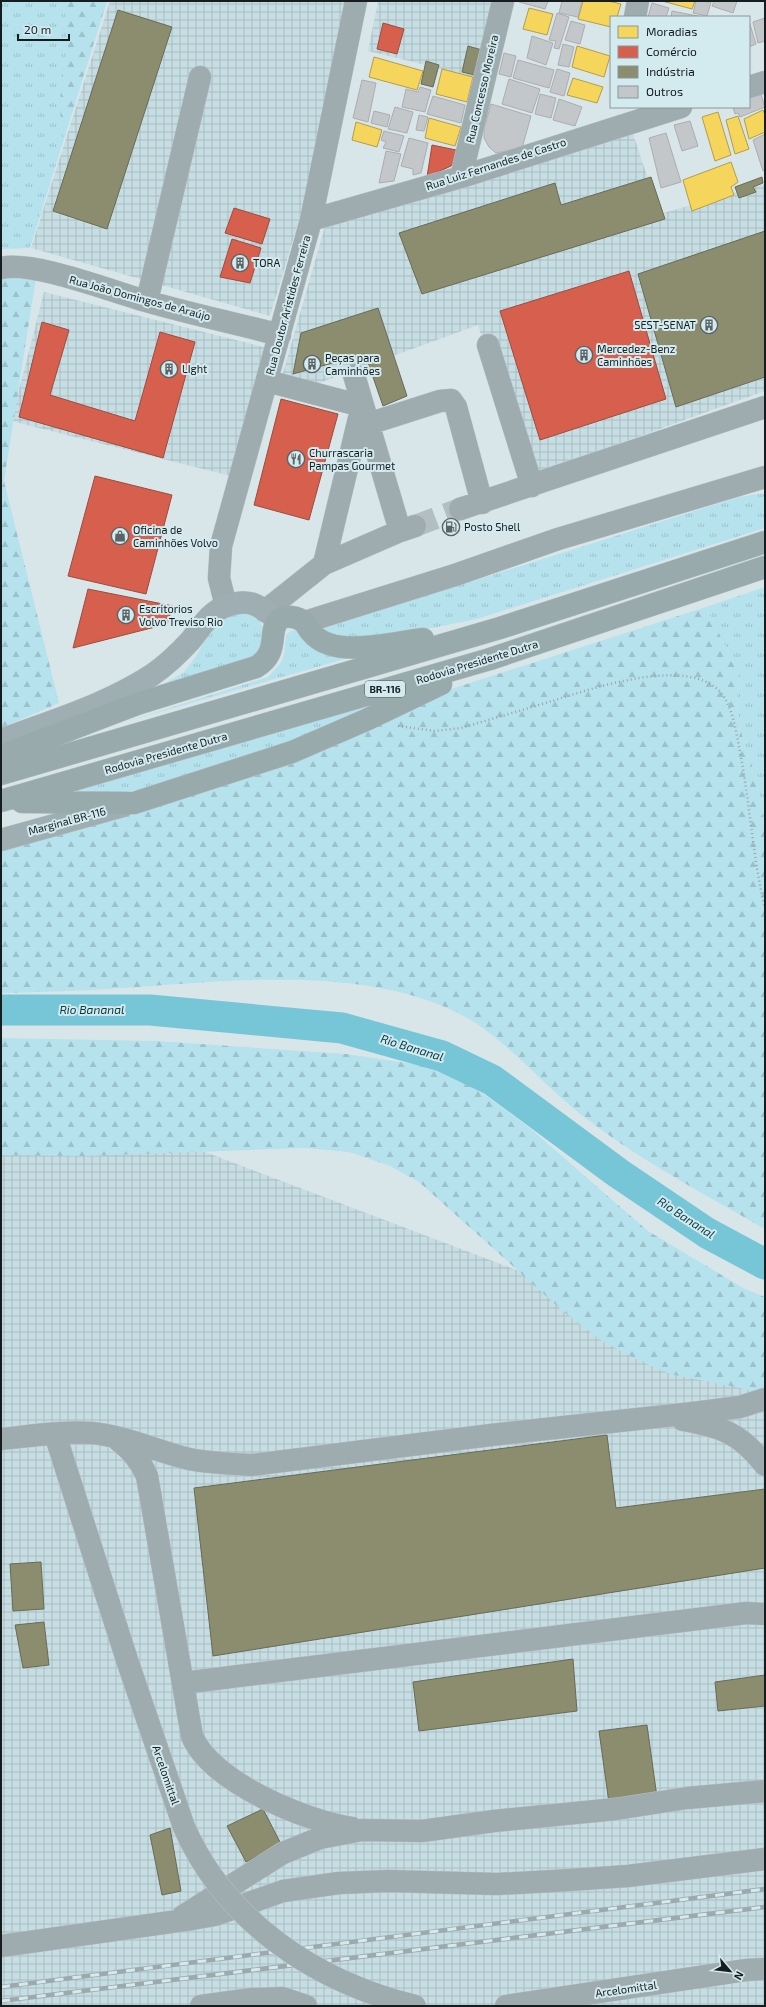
<svg xmlns="http://www.w3.org/2000/svg" width="766" height="2007" font-family="'Exo 2',sans-serif">
<style>
.industrial{fill:url(#industrial-grid)}
.grass{fill:url(#grass-tufts)}
.forest{fill:url(#forest-firs)}
.homes{fill:#f6d55c;stroke:#b29e4a}
.shops{fill:#d6604d;stroke:#9c4c3f}
.industry{fill:#8c8c6e;stroke:#686b56}
.lines{fill:none;stroke-linecap:round;stroke-linejoin:round}
.river{stroke:#77c6d7;stroke-width:31}
.building{fill:#c4c7ca;stroke:#abadb1}
.minor-tunnel{stroke:#b2bec1;stroke-width:22;stroke-dasharray:22 11;stroke-linecap:butt}
.minor-casing{stroke:#b7c1c3;stroke-width:23}
.major-casing{stroke:#b7c1c3;stroke-width:23}
.highway-casing{stroke:#b7c1c3;stroke-width:23}
.path{stroke:#98a5a7;stroke-width:2.5;stroke-dasharray:1 3;stroke-linecap:butt}
.minor{stroke:#9eabaf;stroke-width:22}
.major{stroke:#9eaeb2;stroke-width:22}
.highway{stroke:#99aaad;stroke-width:22}
.rail-casing{stroke:#9da9ab;stroke-width:4.5}
.rail{stroke:#d3eaef;stroke-width:3;stroke-dasharray:9;stroke-linecap:butt}
.minor-bridge-casing{stroke:#b7c1c3;stroke-width:23;stroke-linecap:butt}
.minor-bridge{stroke:#9eabaf;stroke-width:22}
.labels{text-anchor:middle;stroke-width:4;stroke-linejoin:round;paint-order:stroke}
.shield{fill:#d3eaef;stroke:#4e5a5d;stroke-width:1}
.shield-label{font-size:10px;font-weight:bold;fill:#151d1f}
.street-label{font-size:11px;fill:#151d1f;stroke:#d3eaef}
.poi-label{font-size:11px;fill:#151d1f;stroke:#d3eaef;text-anchor:start}
.water-label{font-size:12px;font-style:italic;fill:#063a43;stroke:#d3eaef}
</style>
<defs>
<pattern id="industrial-grid" width="8" height="8" patternUnits="userSpaceOnUse"><rect width="8" height="8" fill="#c6dde3"/><path d="M0 4h8M4 0v8" fill="none" stroke="#a9bdc2"/></pattern>
<pattern id="grass-tufts" width="24" height="20" patternUnits="userSpaceOnUse"><rect width="24" height="20" fill="#b5e2ed"/><path d="M3 7l-1-3M5 7V3M7 7l1-3M15 17l-1-3M17 17v-4M19 17l1-3" fill="none" stroke="#9bc1cb"/></pattern>
<pattern id="forest-firs" width="22" height="20" patternUnits="userSpaceOnUse"><rect width="22" height="20" fill="#b5e2ed"/><path d="M5 1l3.5 6h-7zM16 11l3.5 6h-7z" fill="#9bc1cb"/></pattern>
</defs>
<rect width="100%" height="100%" fill="#d9e6e9"/>
<!-- industrial -->
<path class="industrial" d="M110,1H345L307,194L270,316L31,248Z
M378,1H498L479,78L368,51Z
M633,134L660,214L765,184V391L524,478L478,325L308,387L281,380L325,226Z
M44,292L268,348L235,477L11,421Z
M1,1114L126,1122L765,1364V2006H1Z"/>
<!-- grass -->
<path class="grass" d="M1,1H107L30,248L1,249Z
M765,493V528L477,619L417,631L358,638L328,634L324,628L739,497Z
M765,587V831C763,820 762,810 760,800C752,762 729,714 740,676L706,607Z
M235,611C267,619 265,624 261,654L156,689L184,672L195,658L214,623Z
M296,630L366,653L125,722L268,677L280,664L284,656L286,635L291,631Z
M425,685L343,724L237,763L137,790L119,793L60,796L188,754Z"/>
<!-- forest -->
<path class="forest" d="M61,1H107L63,141C61,124 59,106 61,89C64,59 73,30 61,1Z
M15,276L36,278L4,481L59,703L1,728V278Z
M706,607L740,676C729,714 752,762 760,800C762,810 763,820 765,831V1229C702,1193 636,1158 579,1113C538,1080 503,1035 456,1012C360,965 226,981 123,988C83,991 42,992 1,993V850L448,690Z
M1,1038L157,1041L346,1054L421,1065L452,1076L474,1088L499,1105L532,1130L648,1231L745,1289L765,1297V1395L745,1389L670,1374L640,1361L602,1341L564,1312L419,1182L390,1166L349,1152L305,1148L85,1156L1,1155Z"/>
<!-- homes -->
<path class="homes" d="M583,1H608L621,4L617,17H611V27L578,19Z
M662,1H695L692,9Z
M529,8L553,14L547,35L523,29Z
M577,46L610,56L604,77L572,67Z
M374,57L423,71L417,90L369,77Z
M442,69L473,77L467,102L436,94Z
M573,78L603,87L597,103L567,95Z
M763,110L765,115V132L749,139L744,119Z
M718,112L731,155L715,161L702,117Z
M738,116L749,149L735,154L726,120Z
M429,118L461,127L455,146L425,138Z
M356,122L382,130L377,147L352,140Z
M731,162L738,182L731,187L734,195L692,211L683,180Z"/>
<!-- shops -->
<path class="shops" d="M383,23L404,29L397,54L377,49Z
M432,145L461,151L451,166L427,177Z
M234,208L270,219L262,244L225,233Z
M232,239L261,248L250,283L220,277Z
M629,271L666,399L540,440L500,311Z
M42,322L69,330L50,395L135,421L160,332L195,342L163,458L19,417Z
M281,399L338,414L309,520L254,505Z
M95,476L172,495L146,594L68,576Z
M88,589L173,606L167,624L73,648Z"/>
<!-- industry -->
<path class="industry" d="M118,10L172,27L107,229L53,211Z
M468,46L482,50L475,75L462,72Z
M426,61L439,65L433,87L421,84Z
M651,177L665,219L422,294L399,233L555,183L561,205Z
M762,177L763,183L753,187L756,192L739,198L735,187Z
M765,231V377L676,407L638,274Z
M378,308L407,396L383,406L365,354L293,374L301,333Z
M607,1435L616,1508L765,1489V1568L213,1656L194,1488Z
M41,1562L44,1609L13,1611L10,1564Z
M44,1622L49,1665L23,1668L15,1625Z
M573,1659L577,1711L419,1731L413,1682Z
M765,1675V1706L718,1711L715,1682Z
M647,1725L657,1797L609,1803L599,1731Z
M263,1809L281,1844L246,1862L227,1826Z
M170,1828L181,1891L162,1895L150,1835Z"/>
<g class="lines">
<!-- river -->
<path class="river" d="M1,1010H150L342,1028L442,1056L492,1080L618,1173L707,1233L765,1264"/>
</g>
<!-- building -->
<path class="building" d="M520,1H548L545,9L519,2Z
M562,1H582L578,17L559,13Z
M696,1L711,2L707,16L693,13Z
M714,1H737L733,13L712,6Z
M652,3L669,8L666,17H648Z
M672,11L703,17H671Z
M557,13L569,17L559,49L554,48L556,41L549,40Z
M765,18V41L758,43L753,22Z
M571,21L585,25L580,44L565,40Z
M749,21L756,44L749,47Z
M532,36L553,43L546,65L527,58Z
M563,44L574,47L569,67L558,65Z
M504,53L516,56L511,77L499,74Z
M518,60L554,70L549,88L513,78Z
M557,69L570,73L564,96L550,92Z
M509,79L540,89L532,113L502,104Z
M362,80L376,83L368,122L353,118Z
M420,87L431,90L425,112L402,107L406,89L418,92Z
M540,94L556,98L551,118L535,114Z
M761,94L765,107L740,117L738,113L735,114L733,107H749V97Z
M433,96L465,105L461,123L427,114Z
M559,99L582,107L575,126L553,120Z
M491,104L531,116L522,148L496,153L489,147L484,138V129Z
M395,107L413,112L407,133L388,129Z
M374,111L390,115L387,127L371,123Z
M419,115L428,117L424,131L416,130Z
M690,121L698,146L682,151L674,125Z
M384,131L404,136L399,152L383,148L386,142L381,140Z
M666,133L681,182L661,188L649,138Z
M765,134V170L763,171L753,140Z
M409,138L428,143L421,173L413,175V169L401,166Z
M386,151L401,154L394,181L379,183Z"/>
<g class="lines">
<!-- minor-tunnel -->
<path class="minor-tunnel" d="M415,526L460,509"/>
<defs>
<path id="minor" d="M635,17L638,1
M749,87L765,82
M461,177L503,1
M311,220L461,177L681,107
M1,268C32,260 113,292 146,301C190,314 235,323 280,335
M147,301L200,77
M488,345L532,486
M354,375L400,531L415,526
M368,424L440,401L451,400L456,407L482,503
M460,509L765,407
M324,564L400,531
M226,606L219,578L221,546L311,220L356,1
M265,611L324,564L362,406L267,381
M305,622L455,575L558,539L765,477
M683,1420C722,1427 740,1433 765,1465
M55,1434L127,1660
M1,1439C31,1436 62,1431 92,1433C125,1436 156,1451 189,1459C209,1463 231,1464 252,1465L491,1435L693,1413L740,1407L765,1399
M117,1439C131,1450 140,1460 147,1476L192,1736C211,1782 305,1821 352,1828
M183,1683L746,1613L765,1614
M183,1916L283,1853L320,1838L362,1830L422,1831L494,1821L616,1809L687,1798L765,1791
M1,1946L192,1919L215,1915L283,1891L339,1883L388,1881L497,1884L554,1881L628,1876L765,1859
M201,2006L252,1999L282,1998L306,2006
M506,2006L746,1970L765,1969"/>
<path id="major" d="M1,740C51,721 106,705 152,675C165,666 179,653 190,641C201,628 209,612 226,606C251,597 259,606 278,620
M1,840L123,806"/>
<path id="highway" d="M1,756L137,704L256,667C281,652 267,631 279,620C285,614 298,617 304,622C307,625 308,629 311,632C316,638 322,642 329,644C352,653 398,642 423,639
M1,774L500,628L765,542
M1,801L490,659L765,567
M22,802L134,803L292,752L366,720L441,684"/>
</defs>
<!-- minor casing -->
<use href="#minor" class="minor-casing"/>
<!-- major casing -->
<use href="#major" class="major-casing"/>
<!-- highway casing -->
<use href="#highway" class="highway-casing"/>
<!-- path -->
<path class="path" d="M398,726L435,731L461,728C492,719 522,710 552,701C591,689 695,652 724,697C733,711 736,731 739,747C750,800 752,855 765,908"/>
<!-- minor -->
<use href="#minor" class="minor"/>
<!-- major -->
<use href="#major" class="major"/>
<!-- highway -->
<use href="#highway" class="highway"/>
<defs>
<path id="rail" d="M1,1987L765,1889
M1,2001L765,1907"/>
</defs>
<!-- rail casing -->
<use href="#rail" class="rail-casing"/>
<!-- rail -->
<use href="#rail" class="rail"/>
<defs>
<path id="minor-bridge" d="M127,1660L184,1827C226,1922 316,1982 415,2006"/>
</defs>
<!-- minor-bridge casing -->
<use href="#minor-bridge" class="minor-bridge-casing"/>
<!-- minor-bridge -->
<use href="#minor-bridge" class="minor-bridge"/>
</g>
<!-- icons -->
<defs>
<symbol id="building-ring" viewBox="-11 -11 22 22"><circle r="9.5" fill="#d3eaef" stroke="#5a6366" stroke-width="1.5"/><path d="M-4-6H4V6H1V3H-1V6H-4ZM-2.5-4.3h1.7v1.8h-1.7ZM.8-4.3h1.7v1.8H.8ZM-2.5-1h1.7V.8h-1.7ZM.8-1h1.7V.8H.8Z" fill="#5a6366"/></symbol>
<symbol id="restaurant-ring" viewBox="-11 -11 22 22"><circle r="9.5" fill="#d3eaef" stroke="#5a6366" stroke-width="1.5"/><path d="M-5-6h1v4h1v-4h1v4h1v-4h1v5L-1.5 .5V6h-2V.5L-5-1ZM5-6V6H3V1.5H1.5Q1.5-4 5-6Z" fill="#5a6366"/></symbol>
<symbol id="fuel-ring" viewBox="-11 -11 22 22"><circle r="9.5" fill="#d3eaef" stroke="#5a6366" stroke-width="1.5"/><path d="M-5.5-6h7V0h2V4h1.3V-2.5L3-4.5l.8-.8L6-3V5H2.5V1h-1V6h-7ZM-4.2-4.7v3.2H.2V-4.7Z" fill="#5a6366"/></symbol>
<symbol id="shop-ring" viewBox="-11 -11 22 22"><circle r="9.5" fill="#d3eaef" stroke="#5a6366" stroke-width="1.5"/><path d="M-5-2.5h2.3a2.7 3.5 0 0 1 5.4 0H5L5.5 6h-11ZM-1.5-2.5h3a1.5 2.3 0 0 0-3 0Z" fill="#5a6366"/></symbol>
</defs>
<g fill-rule="evenodd">
<use href="#building-ring" x="230" y="253" width="20" height="20"/>
<use href="#building-ring" x="699" y="315" width="20" height="20"/>
<use href="#building-ring" x="574" y="345" width="20" height="20"/>
<use href="#building-ring" x="302" y="354" width="20" height="20"/>
<use href="#building-ring" x="159" y="359" width="20" height="20"/>
<use href="#restaurant-ring" x="286" y="449" width="20" height="20"/>
<use href="#fuel-ring" x="441" y="517" width="20" height="20"/>
<use href="#shop-ring" x="110" y="526" width="20" height="20"/>
<use href="#building-ring" x="116" y="605" width="20" height="20"/>
</g>
<g class="labels">
<!-- shield labels -->
<rect class="shield" x="365" y="681" width="40" height="16" rx="3"/>
<g class="shield-label">
<text x="385" y="693">BR-116</text>
</g>
<!-- street labels -->
<g class="street-label">
<text transform="translate(482 89) rotate(-77)" y="4">Rua Concesso Moreira</text>
<text transform="translate(496 164) rotate(-18)" y="4">Rua Luiz Fernandes de Castro</text>
<text transform="translate(140 298) rotate(15)" y="4">Rua João Domingos de Araújo</text>
<text transform="translate(288 305) rotate(-75)" y="4">Rua Doutor Aristides Ferreira</text>
<text transform="translate(477 662) rotate(-17)" y="4">Rodovia Presidente Dutra</text>
<text transform="translate(166 753) rotate(-16)" y="4">Rodovia Presidente Dutra</text>
<text transform="translate(67 821) rotate(-15)" y="4">Marginal BR-116</text>
<text transform="translate(166 1775) rotate(71)" y="4">Arcelomittal</text>
<text transform="translate(626 1989) rotate(-8)" y="4">Arcelomittal</text>
</g>
<!-- poi labels -->
<g class="poi-label">
<text x="253" y="267">TORA</text>
<text x="696" y="329" text-anchor="end">SEST-SENAT</text>
<text x="597" y="353">Mercedez-Benz<tspan x="597" dy="13">Caminhões</tspan></text>
<text x="325" y="362">Peças para<tspan x="325" dy="13">Caminhões</tspan></text>
<text x="182" y="373">LIght</text>
<text x="309" y="457">Churrascaria<tspan x="309" dy="13">Pampas Gourmet</tspan></text>
<text x="464" y="531">Posto Shell</text>
<text x="133" y="534">Oficina de<tspan x="133" dy="13">Caminhões Volvo</tspan></text>
<text x="139" y="613">Escritorios<tspan x="139" dy="13">Volvo Treviso Rio</tspan></text>
</g>
<!-- water labels -->
<g class="water-label">
<text x="92" y="1014">Rio Bananal</text>
<text transform="translate(412 1048) rotate(17)" y="4">Rio Bananal</text>
<text transform="translate(686 1218) rotate(33)" y="4">Rio Bananal</text>
</g>
</g>
<!-- border -->
<rect width="766" height="2007" fill="none" stroke="#151d1f" stroke-width="4"/>
<!-- legend -->
<rect x="610" y="16" width="140" height="92" fill="#d3eaef" stroke="#87989c"/>
<rect x="618" y="26" width="20" height="12" fill="#f6d55c" stroke="#87989c"/>
<text x="646" y="36" font-size="12" fill="#151d1f">Moradias</text>
<rect x="618" y="46" width="20" height="12" fill="#d6604d" stroke="#87989c"/>
<text x="646" y="56" font-size="12" fill="#151d1f">Comércio</text>
<rect x="618" y="66" width="20" height="12" fill="#8c8c6e" stroke="#87989c"/>
<text x="646" y="76" font-size="12" fill="#151d1f">Indústria</text>
<rect x="618" y="86" width="20" height="12" fill="#c4c7ca" stroke="#87989c"/>
<text x="646" y="96" font-size="12" fill="#151d1f">Outros</text>
<!-- north arrow -->
<g transform="translate(730 1971) rotate(118)" stroke="#d3eaef" stroke-width="3" paint-order="stroke">
<path d="M0-3L7 15L0 10L-7 15Z" fill="#151d1f"/>
<text y="-6" font-size="11" font-weight="bold" text-anchor="middle" fill="#151d1f">N</text>
</g>
<!-- scale -->
<path d="M18 34v6h51v-6" fill="none" stroke="#151d1f" stroke-width="2"/>
<text x="24" y="34" font-size="12" fill="#151d1f" stroke="#d3eaef" stroke-width="3" paint-order="stroke">20 m</text>
</svg>
